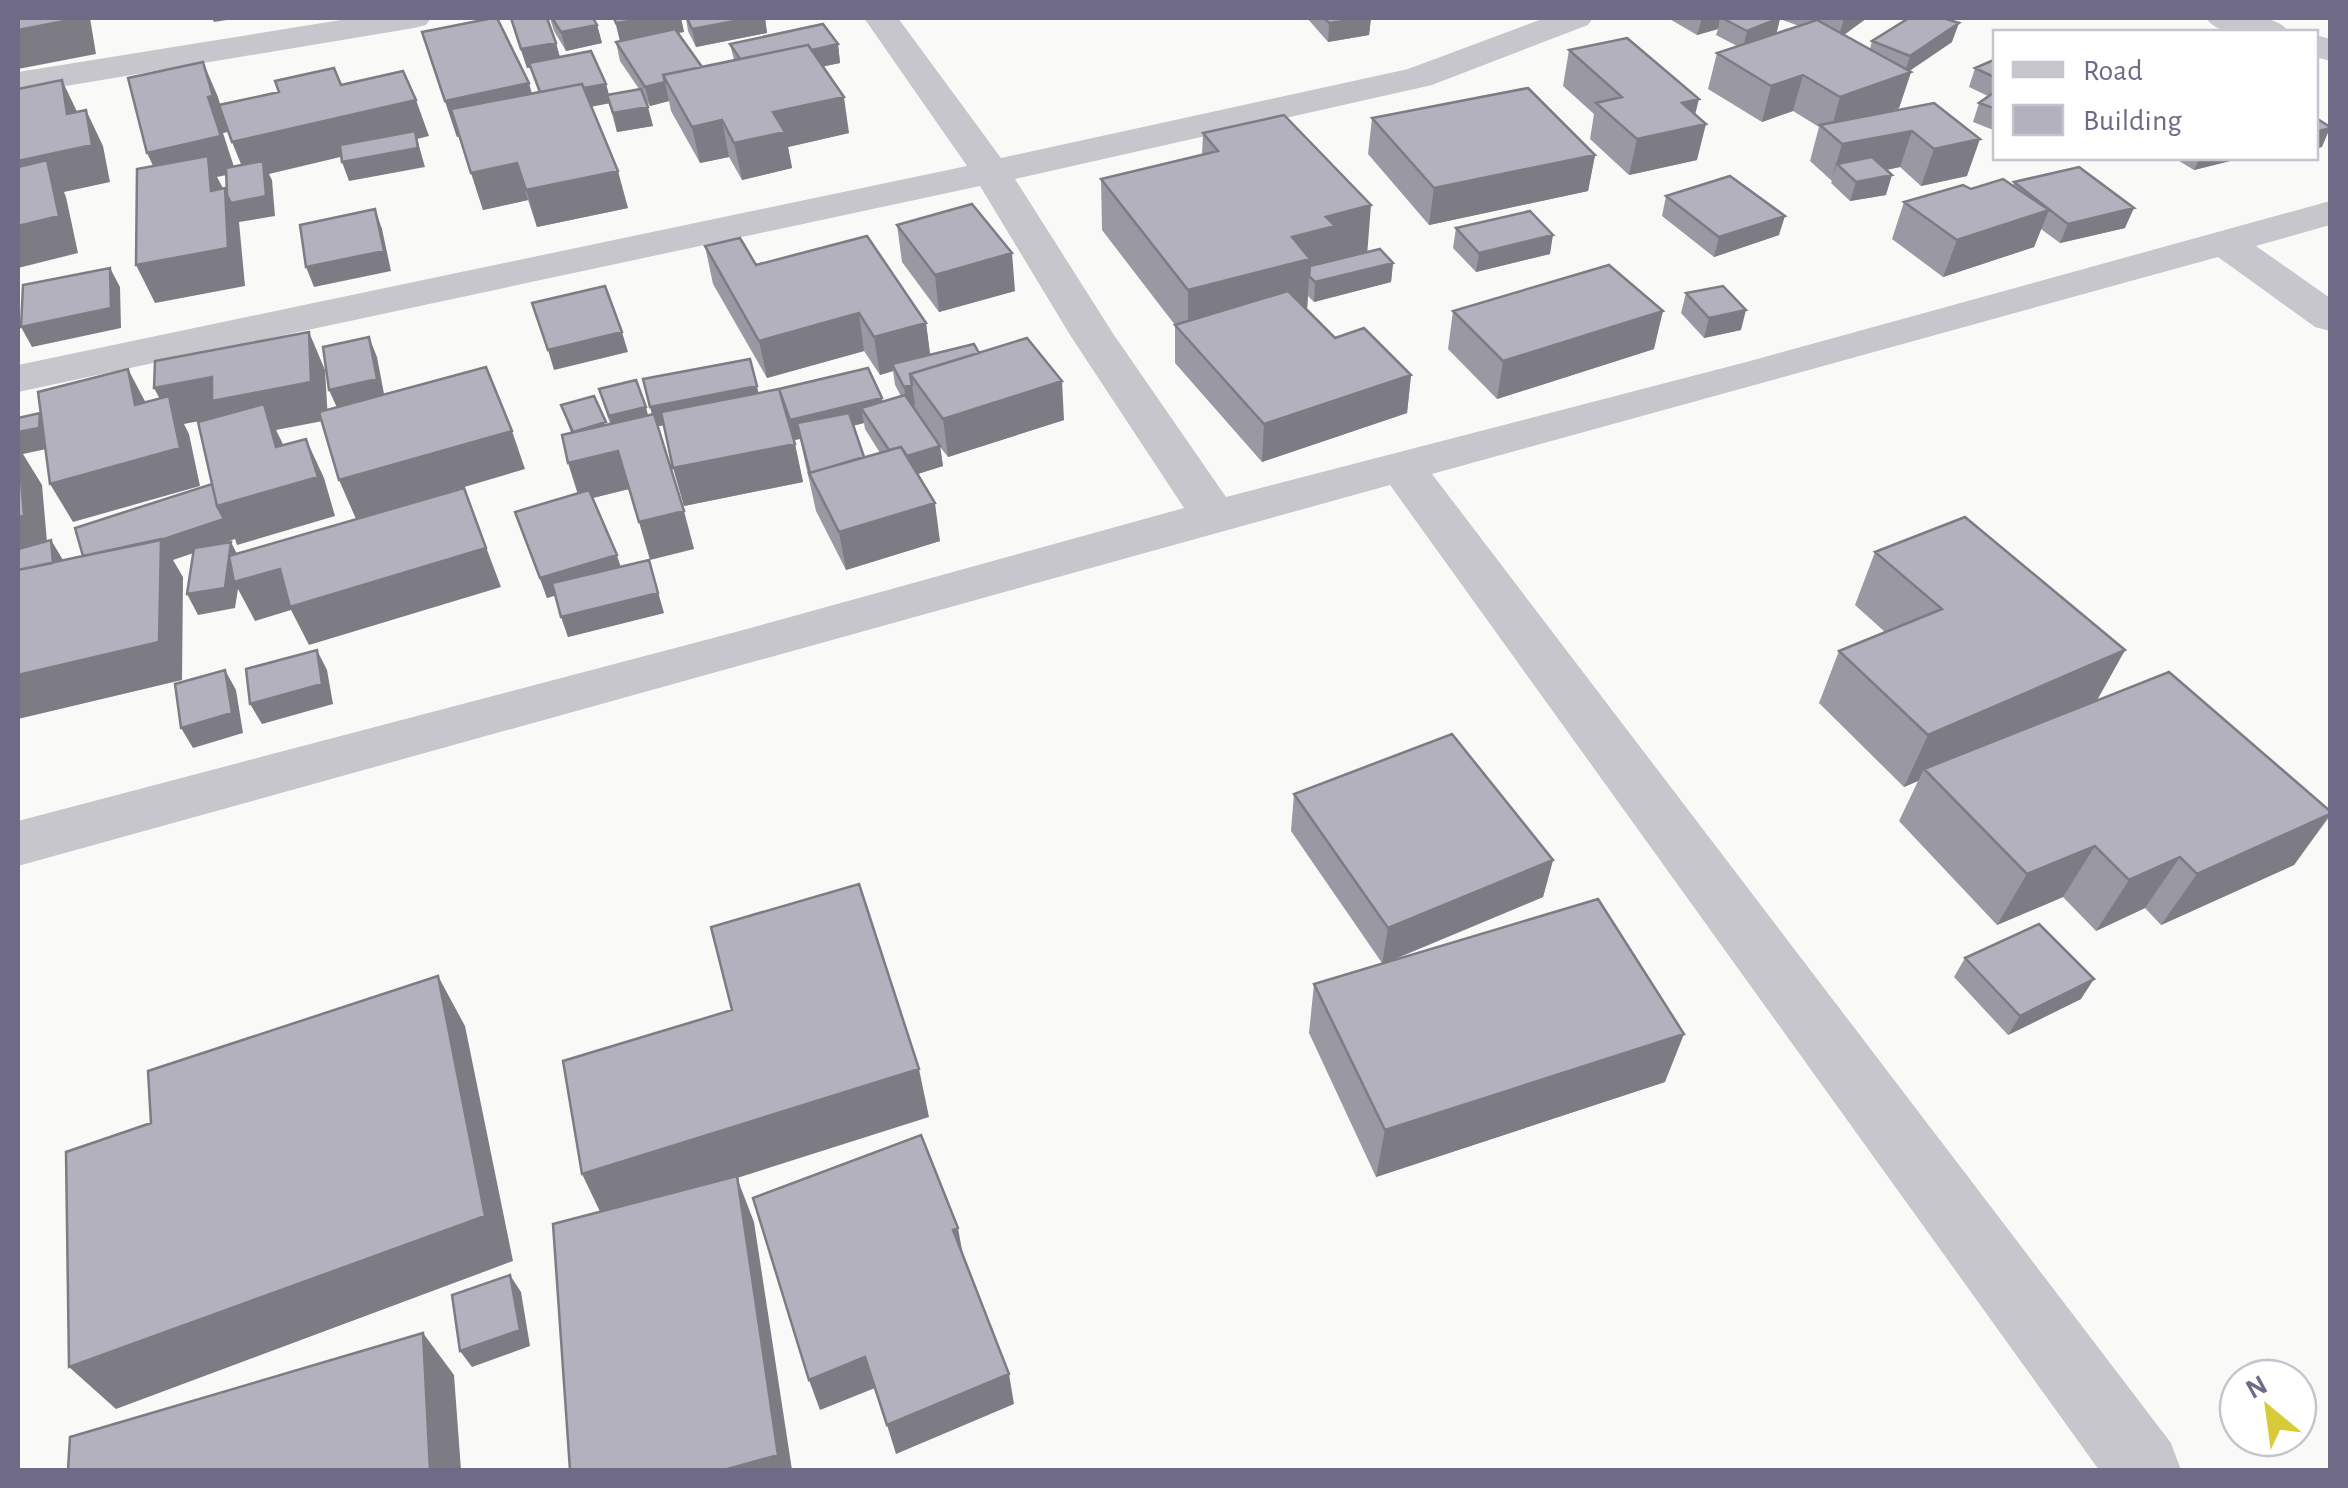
<svg xmlns="http://www.w3.org/2000/svg" width="2348" height="1488" font-family="'Alegreya Sans',sans-serif">
<style>
.lines{fill:none;stroke-linecap:round;stroke-linejoin:round}
.minor{fill:#c7c6cd;fill-rule:evenodd}
.wall{fill:#9a98a3;fill-rule:evenodd}
.shaded-wall{fill:#7d7c84}
.building{fill:#b3b1bd;stroke:#7d7c84;stroke-width:2.5}
</style>
<rect width="100%" height="100%" fill="#f9faf8"/>
<g class="lines">
<!-- minor -->
<path class="minor" d="M353,18H431L426,25L414,28L18,94V72Z
M864,18H898L1001,158L1408,69L1545,18H1593L1588,25L1432,85L1015,179L1114,335L1226,497L1750,361L2330,201V225L2256,246L2330,298V331L2315,327L2218,257L1432,474L2171,1443L2181,1470H2099L1390,485L18,866V821L732,633L1184,508L1070,335L980,186L18,392V365L967,166Z
M2206,18C2229,17 2274,10 2289,32C2265,33 2221,40 2206,18Z
M2316,35L2330,39V61L2316,57Z"/>
</g>
<!-- wall -->
<path class="wall" d="M510,18L556,43L560,57L606,84L609,95L639,89L620,61L616,42L620,41L614,18H681L684,32L678,33L702,67L734,60L730,44H838L840,63L823,66L849,133L788,147L792,168L742,180L729,157L700,163L671,111L669,101L650,106L645,99L653,126L617,132L609,103L591,106L628,208L537,227L528,200L483,210L460,136L457,137L422,32L532,93L539,92L530,67L527,68Z
M550,18H593L597,25L602,43L566,51L554,31Z
M686,18H765L767,33L696,47L688,31Z
M1307,18H1371L1369,35L1328,42Z
M1668,18H1867L1844,35L1870,49L1872,41L1952,42L1909,71L1911,72L1899,108L1888,111L1967,176L1921,186L1900,167L1886,170V195L1850,201L1831,183L1832,181L1810,161L1819,127L1793,111L1762,122L1708,89L1717,53L1737,46L1716,35L1718,29L1697,35ZM1780,19L1799,26L1776,34Z
M1569,50L1695,115L1697,160L1629,175L1590,139L1594,114L1563,86Z
M1996,59V131L1973,122L1979,103L1988,96L1969,87L1975,68Z
M1372,118L1595,155L1588,191L1429,225L1368,154Z
M1203,133L1367,252L1393,263L1391,282L1314,302L1308,296L1307,310L1335,338L1411,375L1407,413L1262,462L1175,363V325L1102,230L1101,179L1202,155Z
M2174,158H2242L2194,170Z
M2014,182L2125,228L2060,243L2041,229L2034,247L1943,277L1892,239L1904,202L1971,189L2013,186Z
M1666,196L1779,235L1714,257L1662,216Z
M897,225L1015,291L939,312L902,262Z
M1456,228L1550,254L1476,272L1453,248Z
M705,246L926,323L930,355L979,353L1064,420L948,457L940,447L943,466L918,474L940,541L846,570L816,511L800,439L794,440L803,482L684,506L664,425L658,426L694,549L629,489L593,498L621,567L664,613L568,637L556,595L547,598L515,512L578,493L571,433L561,405L606,425L610,424L599,389L648,416L759,393L882,398V402L901,396L895,385L893,371L880,375L864,351L767,378L713,284ZM864,423L865,429L880,453L864,457L853,426Z
M1686,293L1741,330L1704,338L1681,313Z
M1453,311L1654,349L1497,399L1448,349Z
M1875,552L2125,650L2097,700L2330,811V816L2294,865L2161,925L2145,908L2096,931L2063,897L1997,925L1899,821L1918,781L1904,787L1819,703L1839,651L1885,632L1855,605Z
M1294,794L1553,860L1543,897L1393,960L1665,1082L1376,1177L1309,1033L1314,984L1382,963L1291,831Z
M1965,958L2081,999L2008,1035L1954,977Z"/>
<!-- shaded-wall -->
<path class="shaded-wall" d="M79,18H90L96,54L18,69V30Z
M212,18H239L214,22Z
M651,18H681L684,32L620,41L616,23Z
M751,18H765L767,33L696,47L692,29Z
M1365,18H1371L1369,35L1328,42L1329,23Z
M1702,18H1720L1718,29L1697,35Z
M1780,18L1776,36L1743,49L1747,31Z
M1844,18H1867L1838,39Z
M1959,23L1952,42L1905,74L1911,72L1899,108L1830,133L1840,97L1904,74L1910,56Z
M597,25L602,43L566,51L561,32Z
M556,43L561,62L527,68L521,49Z
M838,44L840,63L747,83L744,64Z
M203,62L218,97L228,132L223,133L236,173L217,177L231,203L247,179L232,142L416,100L429,136L417,139L425,167L349,181L342,162L416,139L269,174L272,180L275,216L239,222L245,286L155,303L136,265L164,189L147,153Z
M1803,75L1793,111L1762,122L1771,86Z
M62,80L79,116L86,110L103,146L110,182L64,192L66,197L78,253L18,268V161L67,114Z
M665,82L669,101L650,106L645,87Z
M529,83L539,118L457,137L445,101Z
M606,84L611,103L548,115L542,96Z
M844,97L849,133L788,147L792,168L742,180L734,143L773,112Z
M1699,99L1692,127L1706,124L1697,160L1629,175L1637,139L1682,103Z
M648,107L653,126L617,132L613,113Z
M722,120L729,157L700,163L692,127Z
M2330,128L2322,147L2316,149V132Z
M1912,131L1900,167L1851,177L1837,164L1831,181L1842,144Z
M1980,139L1967,176L1921,186L1934,149Z
M1595,155L1588,191L1429,225L1434,188Z
M2200,158H2242L2194,170Z
M517,163L528,200L483,210L471,173Z
M618,171L628,208L537,227L526,190Z
M1892,175L1886,195L1850,201L1856,182Z
M1371,205L1367,256L1309,276L1307,310L1188,339V290L1292,237L1326,217Z
M2134,208L2125,228L2060,243L2068,224Z
M375,209L382,229L391,271L314,287L306,267Z
M2049,210L2034,247L1943,277L1957,240Z
M1785,216L1779,235L1714,257L1719,237Z
M1553,235L1550,254L1476,272L1479,253Z
M1012,253L1015,291L939,312L935,275Z
M1393,263L1391,282L1314,302L1315,282Z
M110,268L120,287L121,328L32,347L21,327Z
M1746,310L1741,330L1704,338L1709,318Z
M1663,311L1654,349L1497,399L1503,361Z
M859,313L864,351L767,378L759,341Z
M926,323L931,361L892,364L893,371L880,375L874,337Z
M309,332L325,370L328,420L276,430L282,442L294,484L306,439L324,478L335,516L237,545L235,539L173,560L183,577L182,680L18,719V675L85,565L217,506L220,417L184,424L189,434L200,486L73,522L50,484L174,426L154,388Z
M622,332L628,352L554,370L548,350Z
M369,337L377,357L385,399L338,410L329,390Z
M128,369L148,407L135,405Z
M1411,375L1407,413L1262,462L1264,424Z
M1062,381L1064,420L948,457L943,419Z
M912,385L915,405L907,407L904,387Z
M757,386L761,406L655,427L650,407Z
M882,398L885,418L861,408L864,423L801,438L797,423L800,439L794,440L790,420Z
M646,407L651,427L615,436L609,416Z
M40,413L51,448L23,454L42,485L48,553L18,562V432Z
M512,431L525,469L356,519L339,480Z
M795,444L803,482L684,506L673,468Z
M940,446L943,466L898,480L895,460Z
M618,451L629,489L580,501L568,463Z
M464,488L501,587L309,645L291,610L255,621L238,589L235,608L198,615L187,594L231,542L241,562Z
M935,503L940,541L846,570L839,532Z
M684,511L694,549L650,560L639,522Z
M51,540L63,560L53,563Z
M617,555L623,575L547,598L540,578Z
M649,560L664,613L568,637L561,617Z
M317,650L327,670L333,704L262,724L250,704Z
M2125,650L2096,702L1924,769L1918,781L1904,787L1928,735Z
M225,670L236,690L243,733L193,748L181,728Z
M2330,814L2294,865L2161,925L2197,874Z
M2095,846L2063,897L1997,925L2027,874Z
M2180,857L2145,908L2096,931L2129,880Z
M1553,860L1543,897L1382,964L1388,928Z
M438,976L465,1026L513,1261L116,1409L69,1367Z
M2094,979L2081,999L2008,1035L2020,1016Z
M1684,1034L1665,1082L1376,1177L1385,1130Z
M919,1069L929,1117L737,1178L754,1222L792,1470H724L582,1174Z
M958,1228L964,1261L953,1230Z
M510,1275L521,1292L530,1346L472,1367L460,1351Z
M423,1333L454,1375L461,1470H430Z
M865,1357L875,1388L820,1410L809,1380Z
M1009,1374L1014,1404L896,1454L887,1425Z"/>
<!-- building -->
<path class="building" d="M18,18H80L18,30Z
M493,18H497L529,83L445,101L422,32Z
M511,18H547L556,43L521,49Z
M552,18H593L597,25L561,32Z
M614,18H651L616,23Z
M687,18H751L692,29Z
M1324,18H1365L1329,23Z
M1722,18H1780L1747,31Z
M1909,18H1943L1959,23L1910,56L1872,41Z
M1817,20L1911,72L1840,97L1803,75L1771,86L1717,53Z
M823,24L838,44L812,50L808,45L740,59L730,44Z
M675,29L702,67L663,75L665,82L645,87L616,42Z
M1627,38L1699,99L1682,103L1706,124L1637,139L1596,103L1622,97L1569,50Z
M808,45L844,97L773,112L785,132L734,143L722,120L692,127L663,75Z
M591,51L606,84L584,88L582,84L540,92L529,63Z
M1996,59V78L1975,68Z
M203,62L213,96L208,97L221,136L147,153L128,78Z
M334,68L341,85L403,71L416,100L232,142L219,105L279,92L275,81Z
M62,80L67,114L86,110L92,145L18,161V89Z
M582,84L618,171L526,190L517,163L471,173L451,109Z
M1528,88L1595,155L1434,188L1372,118Z
M641,89L648,107L613,113L607,95Z
M1996,91V109L1979,103Z
M1934,103L1980,139L1934,149L1912,131L1842,144L1820,125Z
M1284,115L1371,205L1326,217L1335,226L1292,237L1310,259L1188,290L1101,179L1218,151L1203,133Z
M2316,118L2330,127V128L2316,132Z
M415,131L418,148L342,162L340,145Z
M208,156L211,191L225,188L228,248L136,265L137,169Z
M1872,157L1892,175L1856,182L1837,164Z
M47,160L59,216L18,226V167Z
M263,161L266,196L231,203L227,195L226,168Z
M2079,167L2134,208L2068,224L2014,182Z
M1730,176L1785,216L1719,237L1666,196Z
M2003,179L2049,210L1957,240L1904,202L1963,185L1971,189Z
M972,204L1012,253L935,275L897,225Z
M375,209L384,251L306,267L300,225Z
M1530,211L1553,235L1479,253L1456,228Z
M867,236L926,323L874,337L859,313L759,341L705,246L740,238L756,265Z
M1380,249L1393,263L1315,282L1309,276L1310,266Z
M1609,265L1663,311L1503,361L1453,311Z
M110,268L111,308L21,327L23,285Z
M605,286L622,332L548,350L532,303Z
M1723,286L1746,310L1709,318L1686,293Z
M1288,291L1335,338L1364,328L1411,375L1264,424L1175,325Z
M309,332L311,382L212,401V377L154,388L155,361Z
M369,337L377,379L329,390L323,347Z
M1027,338L1062,381L943,419L910,374Z
M974,344L979,353L910,374L912,385L904,387L892,364Z
M750,359L757,386L650,407L643,379Z
M486,367L512,431L339,480L319,412Z
M868,368L882,398L790,420L779,389Z
M128,369L135,405L169,396L180,448L50,484L38,392Z
M636,380L646,407L609,416L599,389Z
M779,389L795,444L673,468L661,412Z
M905,395L940,446L907,456L901,447L889,450L861,408Z
M594,396L606,422L573,432L561,405Z
M264,404L276,447L306,439L318,477L217,506L198,422Z
M40,413L39,428L18,432V418Z
M849,413L864,457L810,473L797,423Z
M654,414L684,511L639,522L618,451L568,463L562,435Z
M18,446L24,515L18,517Z
M901,447L935,503L839,532L809,473Z
M212,484L217,506L224,519L161,540L83,556L75,528Z
M464,488L486,548L290,607L280,569L234,582L229,556Z
M589,490L617,555L540,578L515,512Z
M1965,517L2125,650L1928,735L1839,651L1942,609L1875,552Z
M161,539L159,642L18,675V570Z
M51,540L53,563L18,570V549Z
M231,542L225,588L187,594L194,548Z
M649,560L658,593L561,617L552,583Z
M317,650L322,684L250,704L246,669Z
M225,670L232,713L181,728L175,684Z
M2169,672L2330,811V814L2197,874L2180,857L2129,880L2095,846L2027,874L1924,769Z
M1452,734L1553,860L1388,928L1294,794Z
M859,884L919,1069L582,1174L563,1061L732,1010L711,927Z
M1598,899L1684,1034L1385,1130L1314,984Z
M2039,924L2094,979L2020,1016L1965,958Z
M438,976L485,1216L69,1367L66,1152L151,1123L148,1071Z
M921,1135L958,1228L953,1230L1009,1374L887,1425L865,1357L809,1380L753,1198Z
M737,1176L778,1455L724,1470H570L553,1224Z
M510,1275L520,1330L460,1351L452,1295Z
M423,1333L430,1470H68L70,1437Z"/>
<!-- border -->
<rect width="2348" height="1488" fill="none" stroke="#6f6b87" stroke-width="40"/>
<!-- legend -->
<rect x="1993" y="30" width="325" height="130" fill="#ffffff" stroke="#c5c4cf" stroke-width="2.5"/>
<rect x="2013" y="62" width="50" height="15" fill="#c7c6cd" stroke="#c5c4cf" stroke-width="2.5"/>
<text x="2083" y="80" font-size="30" fill="#6f6b87">Road</text>
<rect x="2013" y="105" width="50" height="30" fill="#b3b1bd" stroke="#c5c4cf" stroke-width="2.5"/>
<text x="2083" y="130" font-size="30" fill="#6f6b87">Building</text>
<!-- north arrow -->
<g transform="translate(2268 1408) rotate(331)"><circle r="48" fill="#ffffff" stroke="#c5c4cf" stroke-width="2.5"/>
<path d="M0-8L18 38L0 25L-18 38Z" fill="#d8cb39"/>
<text y="-15" font-size="28" font-weight="bold" text-anchor="middle" fill="#6f6b87">N</text>
</g>
</svg>
